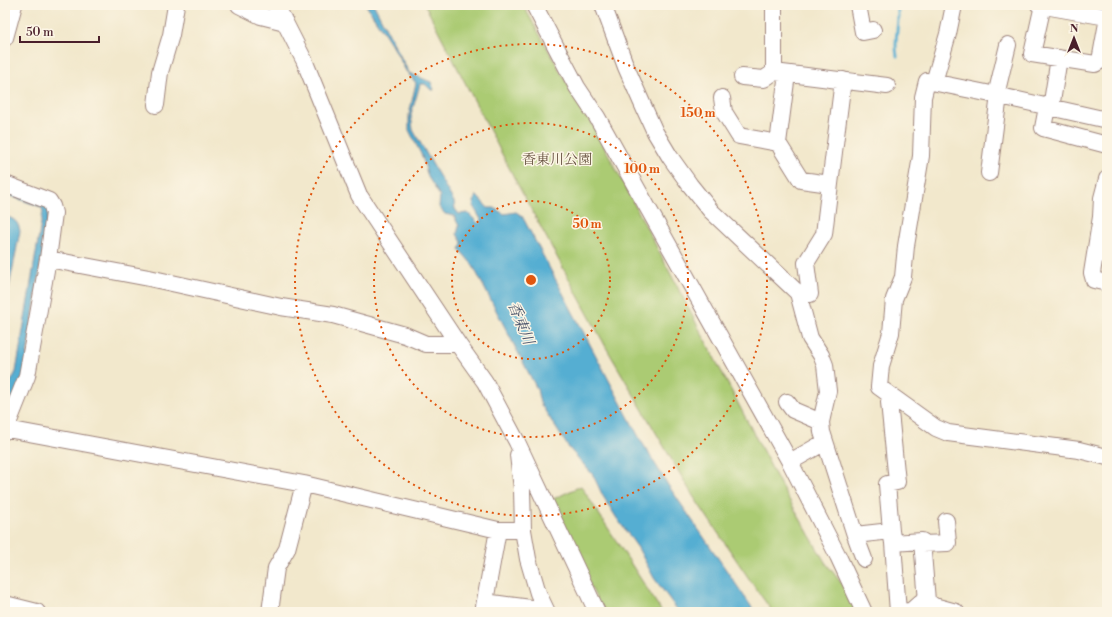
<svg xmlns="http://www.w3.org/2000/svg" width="1112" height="617" font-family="'Libre Bodoni','Noto Serif JP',serif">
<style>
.green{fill:#abcb73;stroke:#7a754f}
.water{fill:#54aed2;stroke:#4f667e}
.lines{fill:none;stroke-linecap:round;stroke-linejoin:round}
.stream{stroke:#54aed2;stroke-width:3}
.minor-casing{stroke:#9e847c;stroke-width:18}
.minor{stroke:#fff;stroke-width:16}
.ring{fill:none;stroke:#e0560e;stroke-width:2;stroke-dasharray:2 4}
.labels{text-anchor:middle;stroke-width:3;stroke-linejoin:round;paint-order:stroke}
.park-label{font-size:14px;fill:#675341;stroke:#fcf5e5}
.water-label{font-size:15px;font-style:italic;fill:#4e586e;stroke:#fcf5e5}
.centre{fill:#e0560e;stroke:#fcf5e5;stroke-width:2}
.ring-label{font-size:12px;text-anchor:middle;font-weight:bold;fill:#e0560e;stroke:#fcf5e5;stroke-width:3;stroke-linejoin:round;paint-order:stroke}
</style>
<rect width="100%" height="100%" fill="#fcf5e5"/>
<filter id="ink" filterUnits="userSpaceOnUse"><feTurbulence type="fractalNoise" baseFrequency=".025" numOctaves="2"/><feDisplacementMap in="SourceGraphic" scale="8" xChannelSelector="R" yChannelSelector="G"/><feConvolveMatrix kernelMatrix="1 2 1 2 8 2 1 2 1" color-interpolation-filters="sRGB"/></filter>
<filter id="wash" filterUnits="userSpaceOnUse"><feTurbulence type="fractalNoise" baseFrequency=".012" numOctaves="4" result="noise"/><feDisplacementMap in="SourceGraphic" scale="16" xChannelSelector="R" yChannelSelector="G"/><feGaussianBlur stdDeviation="0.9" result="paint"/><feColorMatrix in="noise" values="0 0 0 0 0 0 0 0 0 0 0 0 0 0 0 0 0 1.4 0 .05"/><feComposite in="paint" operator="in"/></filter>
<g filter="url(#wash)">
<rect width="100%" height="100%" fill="#f2e8cc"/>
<!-- green -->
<path class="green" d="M425,5H523L571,90L591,121L780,484L825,562L850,594L858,612H773L756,589L693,496L607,349L519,187Z
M581,486L662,612H603L549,501Z"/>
<!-- water -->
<path class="water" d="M366,5H374L409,73L431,82L434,90H431L425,84H420L411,115L413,130L454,202L455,209L459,214L468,213L479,224L482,221L473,206L476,195L488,208H494L504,214L516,212L522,216L640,439L668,485L755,612H679L654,578L638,548L616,517L603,496L593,475L569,448L540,403L537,389L472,264L460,250L462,242L457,234L459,226L454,216L445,214L439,207L440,196L428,177L422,156L409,130V115L416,83L406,71L394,48Z
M5,187L49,207L24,376L5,425V393L16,372L43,211L41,207L5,194Z
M5,216C14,219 18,221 20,231L5,308Z"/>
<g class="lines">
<!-- stream -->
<path class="stream" d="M897,5C901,22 893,39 897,56"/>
</g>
</g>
<g filter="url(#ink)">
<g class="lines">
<defs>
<path id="minor" d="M239,5L261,16L285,22
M276,5L304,60L359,195L458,344L485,382L517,442L597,612
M534,5L577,87L597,117L790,462
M603,5L626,67L645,110L655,132L670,157L690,185L711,211L798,293L810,338L821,355L825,365L828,391L821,422L822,432L855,535L864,559
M774,5V72L887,86
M858,5L863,32L873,30
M1039,5L1107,17
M1043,5L1032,54L1095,64L1100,61L1107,23
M5,38L14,5
M787,74L778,143L801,180L830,184L843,80
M742,77L764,79L774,72
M934,82L948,34L954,5
M996,95L1008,45
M722,98L724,112L739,136L778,143
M156,105L160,72L171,35L176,5
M1047,107L1043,128L1107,145
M1051,108L1059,58
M1107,120L996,95L927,81L923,97L921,156L906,246L903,277L894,299L891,333L881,366L879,387L936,428L948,433L1079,450L1107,457
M989,173L999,95
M1107,179L1102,198L1101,217L1092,273L1094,280L1107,283
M5,184L49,201L52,206L54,213L48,259L27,376L5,431
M48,259L149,278L281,307L333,315L405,335L426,344H458
M810,294L806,263L824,234L830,184
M890,396L889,402L897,482L887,484L891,531
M787,402L793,410L821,422
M7,429L304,484L498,530H523
M825,442L790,462L838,556L864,612
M518,455L522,489L523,530L528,559L538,593L547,612
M855,535L891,531L893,543L922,541L927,601L934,606L956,612
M893,543L898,612L911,611L921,602L927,601
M922,544L948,543L946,521
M492,603L546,610
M5,604L37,612
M270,612L276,568L287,549L304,484
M483,612L498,530"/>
</defs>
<!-- minor casing -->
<use href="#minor" class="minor-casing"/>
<!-- minor -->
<use href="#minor" class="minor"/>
</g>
</g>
<!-- distance rings -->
<g class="ring">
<circle cx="531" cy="280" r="79"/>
<circle cx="531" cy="280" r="157"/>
<circle cx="531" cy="280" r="236"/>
</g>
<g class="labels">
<!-- park labels -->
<g class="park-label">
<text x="557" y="164">香東川公園</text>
</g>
<!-- water labels -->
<g class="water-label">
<text transform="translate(521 323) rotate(68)" y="5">香東川</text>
</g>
</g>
<circle cx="531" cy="280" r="6" class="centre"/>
<g class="ring-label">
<text x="698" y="117">150 m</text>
<text x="642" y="173">100 m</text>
<text x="587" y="228">50 m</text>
</g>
<!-- margin -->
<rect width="1112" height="617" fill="none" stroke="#fcf5e5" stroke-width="20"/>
<!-- north arrow -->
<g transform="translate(1074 38)" stroke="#fcf5e5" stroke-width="3" paint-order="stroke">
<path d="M0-3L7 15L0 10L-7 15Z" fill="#4a1f2b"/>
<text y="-6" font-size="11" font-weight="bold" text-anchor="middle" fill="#4a1f2b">N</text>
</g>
<!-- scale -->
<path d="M20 36v6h79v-6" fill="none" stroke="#4a1f2b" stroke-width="2"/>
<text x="26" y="36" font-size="12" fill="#4a1f2b" stroke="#fcf5e5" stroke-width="3" paint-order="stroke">50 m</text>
</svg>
